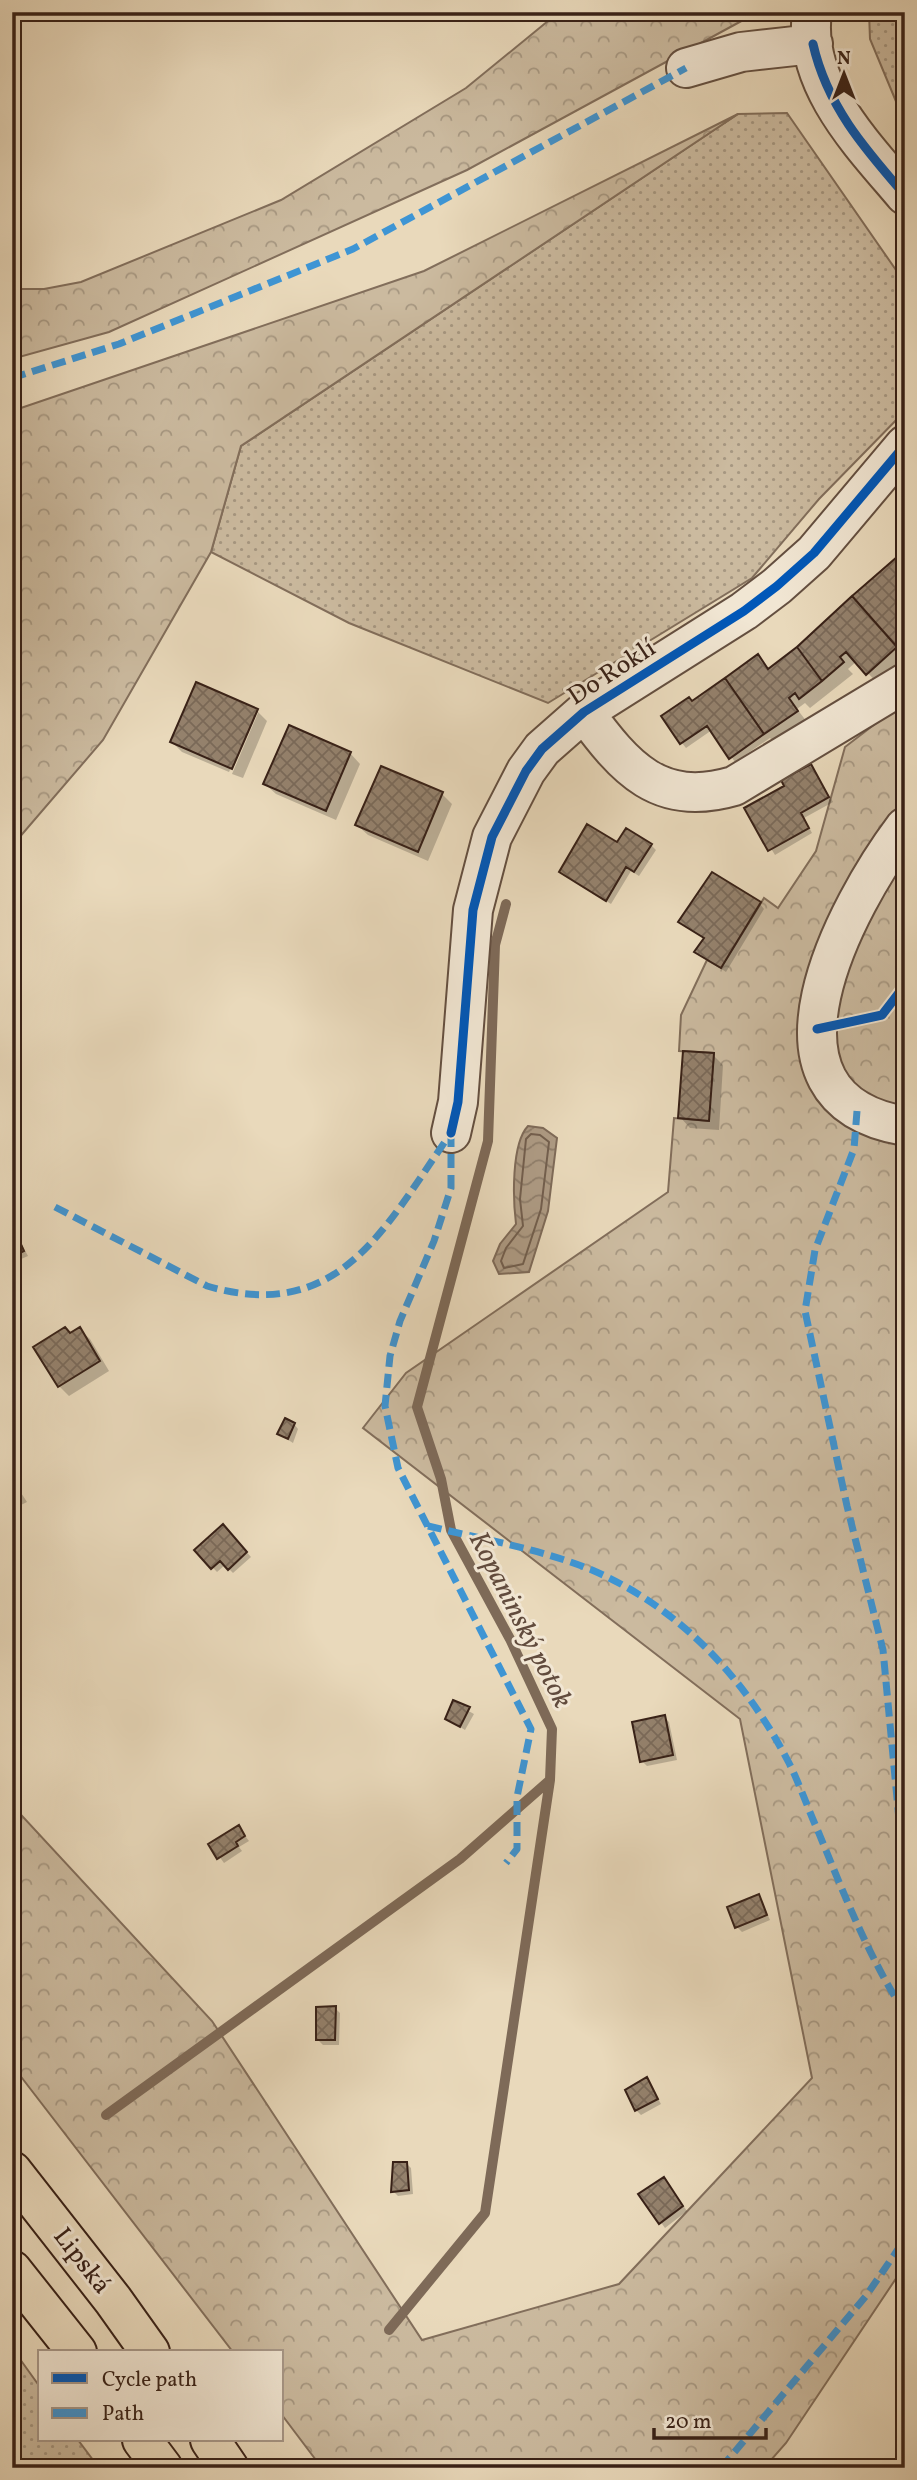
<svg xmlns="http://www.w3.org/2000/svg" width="917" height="2480" font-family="Vollkorn,serif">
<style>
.grass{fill:url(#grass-dots);stroke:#826e5b;stroke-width:2}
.forest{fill:url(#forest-crowns);stroke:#826e5b;stroke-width:2}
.water{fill:url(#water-waves);stroke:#7e6a58;stroke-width:2}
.shadow{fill:#0003}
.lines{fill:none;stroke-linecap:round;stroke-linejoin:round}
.shore{stroke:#725e4d;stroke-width:2}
.stream{stroke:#7e6a58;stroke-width:10}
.building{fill:url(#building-cross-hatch);stroke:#382117;stroke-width:2}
.minor-casing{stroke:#644f40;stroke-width:42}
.highway-casing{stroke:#382117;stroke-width:42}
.minor{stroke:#f1e6d3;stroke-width:38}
.highway{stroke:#e9d9bb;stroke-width:38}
.quiet{stroke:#3e95d4;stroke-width:7;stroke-dasharray:14 7;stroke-linecap:butt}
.cycleway-casing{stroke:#f1e6d3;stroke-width:13}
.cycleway{stroke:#0057b8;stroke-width:9}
.labels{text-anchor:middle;stroke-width:6;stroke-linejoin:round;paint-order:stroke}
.street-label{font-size:26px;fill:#382117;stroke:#f1e6d3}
.water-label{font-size:28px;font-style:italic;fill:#614b3d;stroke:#f1e6d3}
</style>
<defs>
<pattern id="grass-dots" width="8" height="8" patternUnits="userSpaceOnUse" patternTransform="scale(1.75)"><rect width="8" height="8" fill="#cbba9f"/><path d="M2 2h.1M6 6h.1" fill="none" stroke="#a69781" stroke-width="1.8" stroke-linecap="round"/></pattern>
<pattern id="forest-crowns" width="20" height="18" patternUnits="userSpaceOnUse" patternTransform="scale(1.75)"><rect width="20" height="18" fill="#cbba9f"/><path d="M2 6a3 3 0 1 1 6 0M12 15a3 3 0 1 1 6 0" fill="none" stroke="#a69781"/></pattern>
<pattern id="water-waves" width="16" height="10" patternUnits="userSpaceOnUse" patternTransform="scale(1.75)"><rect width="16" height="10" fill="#ad9a83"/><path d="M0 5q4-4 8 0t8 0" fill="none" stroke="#8e7d6a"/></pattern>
<pattern id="building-cross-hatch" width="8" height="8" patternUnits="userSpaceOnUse" patternTransform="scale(1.75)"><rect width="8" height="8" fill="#94816c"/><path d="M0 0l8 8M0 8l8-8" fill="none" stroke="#7a6958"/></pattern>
</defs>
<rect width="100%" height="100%" fill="#e9d9bb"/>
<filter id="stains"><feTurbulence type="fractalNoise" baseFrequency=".00286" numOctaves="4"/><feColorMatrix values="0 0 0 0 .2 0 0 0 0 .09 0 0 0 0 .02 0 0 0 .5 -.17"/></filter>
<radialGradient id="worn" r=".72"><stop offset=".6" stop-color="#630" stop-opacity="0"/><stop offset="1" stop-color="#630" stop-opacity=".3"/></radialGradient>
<!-- grass -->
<path class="grass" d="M869,12H905V123L870,39Z
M787,113L905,283V411L819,499L752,578L548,703L349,623L211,552L241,446L738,114Z
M12,2348L40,2387V2440H78L99,2468H12Z"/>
<!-- forest -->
<path class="forest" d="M559,12H758L467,170L109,332L12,359V289H44L81,282L281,200L466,88Z
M738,114L241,446L211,552L103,740L12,846V411L424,271Z
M905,701V2265L786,2443L764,2468H322L282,2415V2352H233L12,2065V1805L212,2021L422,2340L619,2284L812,2078L740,1719L363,1428L406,1373L668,1192L674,1118L708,1121L714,1053L679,1051L681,1015L707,960L721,968L764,898L778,908L816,851L845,747Z"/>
<!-- water -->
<path class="water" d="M528,1126L543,1128L557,1138L548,1211L529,1272L499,1274L493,1261L500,1244L516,1224C513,1200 511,1144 528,1126Z"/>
<!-- shadow -->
<path class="shadow" d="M905,552V659L878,684L857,661L848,669L853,674L810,708L805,703L797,709L807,722L775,743L770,738L735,762L712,730L686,748L682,743L663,717L693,703L758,657L770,670L825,626Z
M257,711L267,721L243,778L232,774L258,713H255L229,772L182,752L172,742Z
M350,753L360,764L336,820L276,794L265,784Z
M811,766L833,802L804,818L812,833L775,855L747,809L787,786Z
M382,768L442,794L452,804L428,861L368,835L357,825Z
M618,845H651L656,850L639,876L631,871L611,904L561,872Z
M760,904L764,909L726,972L696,952L705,939L681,922Z
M713,1055L723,1065L719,1130L690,1128L680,1117Z
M12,1226L28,1256L12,1263Z
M79,1329L90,1339L109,1371L69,1396L59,1386L70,1335Z
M294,1424L298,1429L293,1443L279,1434Z
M12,1479L27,1502L17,1507L20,1513L12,1517Z
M228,1531L251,1557L233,1573L225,1565L217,1572L196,1550Z
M454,1703L474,1714L465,1730L447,1719Z
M664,1717L669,1722L677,1760L647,1766L642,1761Z
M239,1828L249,1841L239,1847L242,1851L224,1863L211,1845Z
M759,1896L770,1920L742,1932L737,1927Z
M335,2008L340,2013L339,2045H323L318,2040Z
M647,2079L661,2104L641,2115L636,2110Z
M406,2163L411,2168L413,2194L398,2196L393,2191Z
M664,2179L687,2211L665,2228L641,2195Z"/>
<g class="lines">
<!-- shore -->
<path class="shore" d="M531,1134L540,1135L549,1142L541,1209L523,1264L504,1268L501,1261L506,1248L523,1226L520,1199L526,1139Z"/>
<!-- stream -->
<path class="stream" d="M106,2115L460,1859L550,1780
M389,2330L485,2213L550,1780L552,1729L510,1639L451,1530L441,1479L417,1407L488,1141L495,945L506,904"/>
</g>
<!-- building -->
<path class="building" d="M905,550V640L897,647L852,596Z
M852,596L897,647L866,675L846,652L840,657L844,662L822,681L797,647Z
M797,647L822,681L799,699L795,693L789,698L798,711L764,734L725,678L758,654L768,669Z
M725,678L764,734L729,759L707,726L680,744L661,716L689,697L692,701Z
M196,682L258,709L232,769L170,742Z
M289,725L351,752L326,811L263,784Z
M811,764L829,797L801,813L809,828L768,851L744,808L784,786L781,780Z
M381,766L443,792L418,852L355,825Z
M587,824L617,842L626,828L652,844L634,872L626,867L606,901L559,872Z
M712,872L761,902L721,968L694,952L704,938L678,922Z
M683,1051L714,1053L709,1121L678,1118Z
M12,1224L24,1251L12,1257Z
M65,1327L70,1333L80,1327L100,1361L58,1387L33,1347Z
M285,1418L295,1423L288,1439L277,1434Z
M223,1524L247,1552L228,1570L220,1561L211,1569L194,1550Z
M453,1700L470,1707L460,1727L445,1719Z
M665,1715L673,1755L640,1762L632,1722Z
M239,1825L245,1836L236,1842L238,1846L217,1859L208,1844Z
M759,1894L767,1915L735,1928L727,1907Z
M336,2006L335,2040H316V2007Z
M647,2077L658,2099L635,2111L625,2090Z
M393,2162H407L409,2190L391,2192Z
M664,2177L683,2206L659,2224L638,2194Z"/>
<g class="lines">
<defs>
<path id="minor" d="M812,12C802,84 863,145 905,195
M686,68L741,52L813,44
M584,712C625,768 659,808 734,786L905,683
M905,827C847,904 740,1099 905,1126
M451,1133L458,1102L473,910L492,837L526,771L542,749L584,712L744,611L777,586L814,553L905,445"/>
<path id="highway" d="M12,2171L113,2300L150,2352
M12,2270L77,2352
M142,2440L163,2468
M210,2440L229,2468"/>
</defs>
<!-- minor casing -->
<use href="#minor" class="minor-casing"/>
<!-- highway casing -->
<use href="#highway" class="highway-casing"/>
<!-- minor -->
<use href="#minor" class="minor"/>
<!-- highway -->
<use href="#highway" class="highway"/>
<!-- quiet -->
<path class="quiet" d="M12,378L119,344L353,249L686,68
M857,1111L854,1149L815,1250L805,1311L847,1506L883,1650L905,1883
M451,1133V1188L434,1241L400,1321L390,1356L385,1406L398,1468L531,1729L517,1797V1849L506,1863
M55,1207L207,1286C341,1325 386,1225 451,1133
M428,1526C482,1539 540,1549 592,1570C680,1608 745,1678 789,1763C800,1785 808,1809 818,1831C844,1894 868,1956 905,2013
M721,2468L866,2296L905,2239"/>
<defs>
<path id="cycleway" d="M813,44C827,106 865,149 905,195
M817,1029L882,1015L905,985
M451,1133L458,1102L473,910L492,837L526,771L542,749L584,712L744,611L777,586L814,553L905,445"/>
</defs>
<!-- cycleway casing -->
<use href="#cycleway" class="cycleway-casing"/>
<!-- cycleway -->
<use href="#cycleway" class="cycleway"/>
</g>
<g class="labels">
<!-- street labels -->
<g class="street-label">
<text transform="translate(611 671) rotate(-33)" y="9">Do Roklí</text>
<text transform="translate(83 2260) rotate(52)" y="9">Lipská</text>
</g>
<!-- water labels -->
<g class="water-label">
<text transform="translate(522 1619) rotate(63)" y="10">Kopaninský potok</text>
</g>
</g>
<!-- margin -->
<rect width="917" height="2480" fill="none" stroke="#e9d9bb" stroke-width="42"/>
<rect x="14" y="14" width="889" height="2452" fill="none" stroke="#382117" stroke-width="3.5"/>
<rect x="21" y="21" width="875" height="2438" fill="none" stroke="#382117" stroke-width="2"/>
<!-- legend -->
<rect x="38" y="2350" width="245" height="91" fill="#f1e6d3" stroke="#a79788" stroke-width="2"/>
<rect x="52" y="2373" width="35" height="10" fill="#0057b8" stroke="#a79788" stroke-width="2"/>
<text x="102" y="2386" font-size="21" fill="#382117">Cycle path</text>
<rect x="52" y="2408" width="35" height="10" fill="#3e95d4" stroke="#a79788" stroke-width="2"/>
<text x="102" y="2420" font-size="21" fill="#382117">Path</text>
<!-- north arrow -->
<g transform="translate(844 74)" stroke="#f1e6d3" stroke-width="5" paint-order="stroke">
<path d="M0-5L12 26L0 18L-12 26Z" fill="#382117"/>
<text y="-10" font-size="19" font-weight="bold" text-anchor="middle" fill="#382117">N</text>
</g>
<!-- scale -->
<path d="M654 2428v10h112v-10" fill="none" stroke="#382117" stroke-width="3.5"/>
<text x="665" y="2428" font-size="21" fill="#382117" stroke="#f1e6d3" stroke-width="5" paint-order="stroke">20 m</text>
<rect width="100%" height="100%" filter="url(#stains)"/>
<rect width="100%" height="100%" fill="url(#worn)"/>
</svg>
